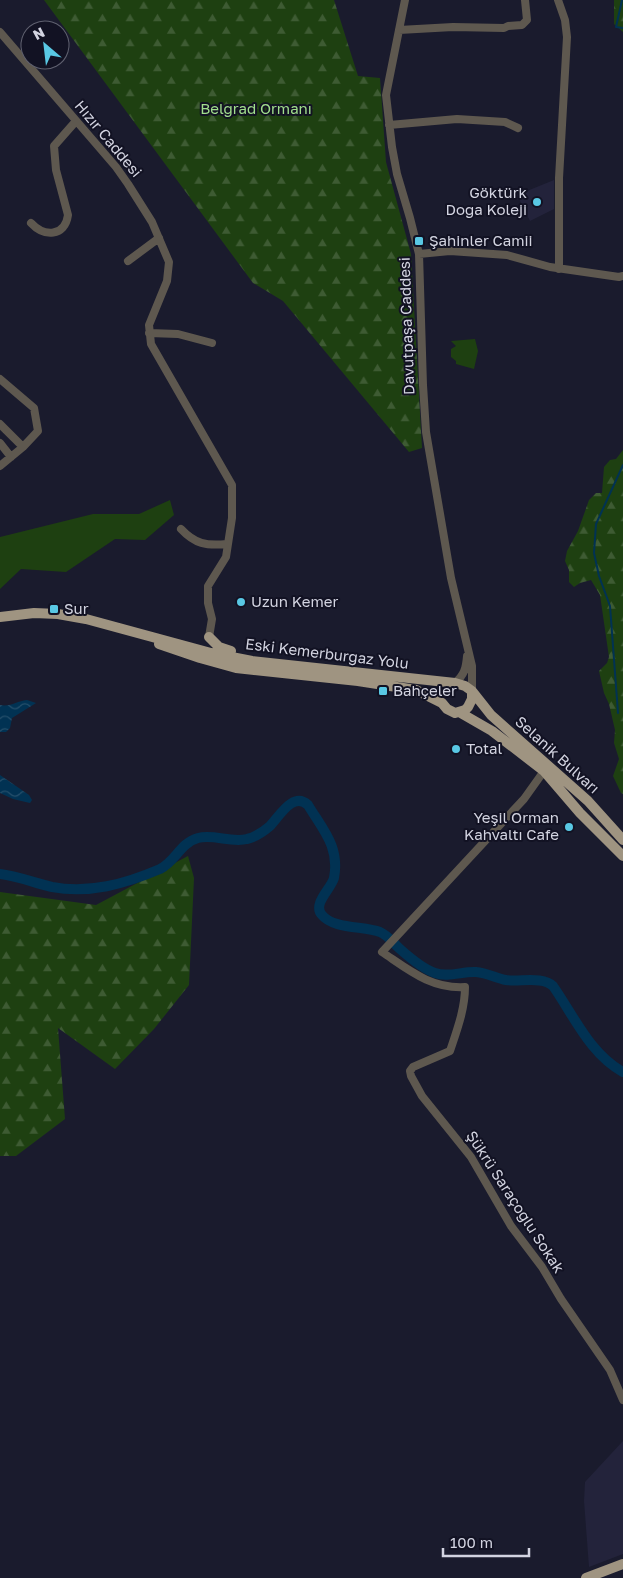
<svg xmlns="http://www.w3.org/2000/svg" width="623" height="1578" font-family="'Golos Text',sans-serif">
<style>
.built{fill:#23233b}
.green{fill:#1e4011}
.forest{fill:url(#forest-firs)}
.water{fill:url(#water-waves)}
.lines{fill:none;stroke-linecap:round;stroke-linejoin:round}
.stream{stroke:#013253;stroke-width:2}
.river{stroke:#013253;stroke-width:10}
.minor{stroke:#5e584f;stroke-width:8}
.major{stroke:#9f9481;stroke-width:10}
.poi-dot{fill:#59c8e4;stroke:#121223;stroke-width:2}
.labels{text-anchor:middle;stroke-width:4;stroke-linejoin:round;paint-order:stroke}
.park-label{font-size:15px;fill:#a1de8d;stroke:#121223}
.street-label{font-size:15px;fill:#d3d4e1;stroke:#121223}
.poi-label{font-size:15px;fill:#d3d4e1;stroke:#121223;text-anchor:start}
</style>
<defs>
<pattern id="forest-firs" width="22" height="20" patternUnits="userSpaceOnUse" patternTransform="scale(1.25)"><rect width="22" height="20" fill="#1e4011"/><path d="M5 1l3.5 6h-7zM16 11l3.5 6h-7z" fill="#3e5b33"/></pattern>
<pattern id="water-waves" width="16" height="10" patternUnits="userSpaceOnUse" patternTransform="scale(1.25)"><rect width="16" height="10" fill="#013253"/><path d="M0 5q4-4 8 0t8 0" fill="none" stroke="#254f6b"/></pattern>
</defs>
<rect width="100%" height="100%" fill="#1a1b2d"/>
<!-- built -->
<path class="built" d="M554,180V209L530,221L517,195Z
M623,1441V1554L589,1567L584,1501L585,1482Z"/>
<!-- green -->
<path class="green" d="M475,339L478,351L474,369L456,364V361L451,357V349L456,346L451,341Z
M170,500L174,515L145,540L115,539L66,572L21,569L0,589V537L93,514H139Z"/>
<!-- forest -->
<path class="forest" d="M44,0H334L358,76L380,78L386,162L411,254L422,448L409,452L283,301L253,283Z
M614,0H623V32L614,24Z
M623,450V794L621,793L613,776L619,759L614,743L615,730L609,704L604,693L599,671L607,663L609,657L600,595L591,580L580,583L574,587L569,582V570L565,561L567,551L578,531L589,500L596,493H602L604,467L610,460L616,459Z
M188,856L194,878L189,985L154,1029L115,1069L58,1028L65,1119L16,1156H0V892L96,905Z"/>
<!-- water -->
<path class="water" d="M27,700L36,703L12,718L10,728L6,732H0V705C11,707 17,701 27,700Z
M0,775L29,795L32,800L30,803L13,799L0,793Z"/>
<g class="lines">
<!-- stream -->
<path class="stream" d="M622,0L616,27L623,28
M618,713L610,606L599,576L594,553L596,524L623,465"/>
<!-- river -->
<path class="river" d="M0,874C18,876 34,883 52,887C89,894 125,884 160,869C176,861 180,843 198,838C214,834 231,843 247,839C256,837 263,832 270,826C279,817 293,791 308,805C323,830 340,847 334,878C331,889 312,904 322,915C333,929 364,926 380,932C389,936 393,943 400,949C409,957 423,969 435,973C448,978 463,971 476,972C487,973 496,978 506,980C520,982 543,976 553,986C574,1016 590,1054 623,1072"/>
<!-- minor -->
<path class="minor" d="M405,0L386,95L392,147L397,174L410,218L419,254L423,385L426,432L451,578L472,666V691
M558,0L565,20L567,37L559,178V269
M399,30L453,27L504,28L508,26L522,25L527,20L525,0
M0,32L116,167L128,184L152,222L169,262L167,281L149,325L151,344L232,485V518L226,557L208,586V603L212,619L209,637
M389,125L457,119L505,122L518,128
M31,223C44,237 65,237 68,215L56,170L54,146L76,121
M419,254L450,251L507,255L550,267L619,277L623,276
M128,261L159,238
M149,333L178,334L212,343
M0,379L34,408L38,431L23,447L0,466
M0,424L23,447
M0,443L11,457
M181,529C195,544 206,546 227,544
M455,683C464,675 466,669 467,656
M544,771L524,799L382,952C409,970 431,989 465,987C465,1009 457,1030 450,1051L413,1067L410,1071L411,1076L422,1096L471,1157L511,1226L542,1267L561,1299L610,1370L623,1400"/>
<!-- major -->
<path class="major" d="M0,617L34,613L58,614L86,619L211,653L252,661L455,683L465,686L472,691L491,715L588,801L623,840
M209,637L219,647L231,651
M159,644L200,658L236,668L358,681L416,690L442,703L447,709L455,713L465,710L468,707L472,699V691
M459,712L492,731L544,771L580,813L623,856
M586,1578L623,1564"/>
</g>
<!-- markers -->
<g class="poi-dot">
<circle cx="537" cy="202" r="5"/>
<rect x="414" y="236" width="10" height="10" rx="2.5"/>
<circle cx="241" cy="602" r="5"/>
<rect x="49" y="604" width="10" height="10" rx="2.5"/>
<rect x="378" y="686" width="10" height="10" rx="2.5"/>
<circle cx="456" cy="749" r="5"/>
<circle cx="569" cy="827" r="5"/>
</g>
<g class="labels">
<!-- park labels -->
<g class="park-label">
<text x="256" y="114">Belgrad Ormanı</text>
</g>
<!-- street labels -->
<g class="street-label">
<text transform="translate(108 139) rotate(50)" y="5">Hızır Caddesi</text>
<text transform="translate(407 326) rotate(-92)" y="5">Davutpaşa Caddesi</text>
<text transform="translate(327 654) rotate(7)" y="5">Eski Kemerburgaz Yolu</text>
<text transform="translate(557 755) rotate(42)" y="5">Selanik Bulvarı</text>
<text transform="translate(515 1202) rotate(57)" y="5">Şükrü Saraçoğlu Sokak</text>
</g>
<!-- poi labels -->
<g class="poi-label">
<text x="527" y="198" text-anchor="end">Göktürk<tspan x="527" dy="17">Doğa Koleji</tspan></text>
<text x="429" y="246">Şahinler Camii</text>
<text x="251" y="607">Uzun Kemer</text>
<text x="64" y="614">Sur</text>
<text x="393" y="696">Bahçeler</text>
<text x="466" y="754">Total</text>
<text x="559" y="823" text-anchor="end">Yeşil Orman<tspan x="559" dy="17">Kahvaltı Cafe</tspan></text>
</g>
</g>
<!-- north arrow -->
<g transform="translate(45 45) rotate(332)"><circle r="24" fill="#121223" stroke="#5f606f"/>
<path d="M0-4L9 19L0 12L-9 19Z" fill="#59c8e4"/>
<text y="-8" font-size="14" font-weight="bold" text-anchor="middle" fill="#d3d4e1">N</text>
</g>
<!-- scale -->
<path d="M443 1548v8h86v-8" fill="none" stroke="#d3d4e1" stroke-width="2.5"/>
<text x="450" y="1548" font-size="15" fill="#d3d4e1" stroke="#121223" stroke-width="4" paint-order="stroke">100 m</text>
</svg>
